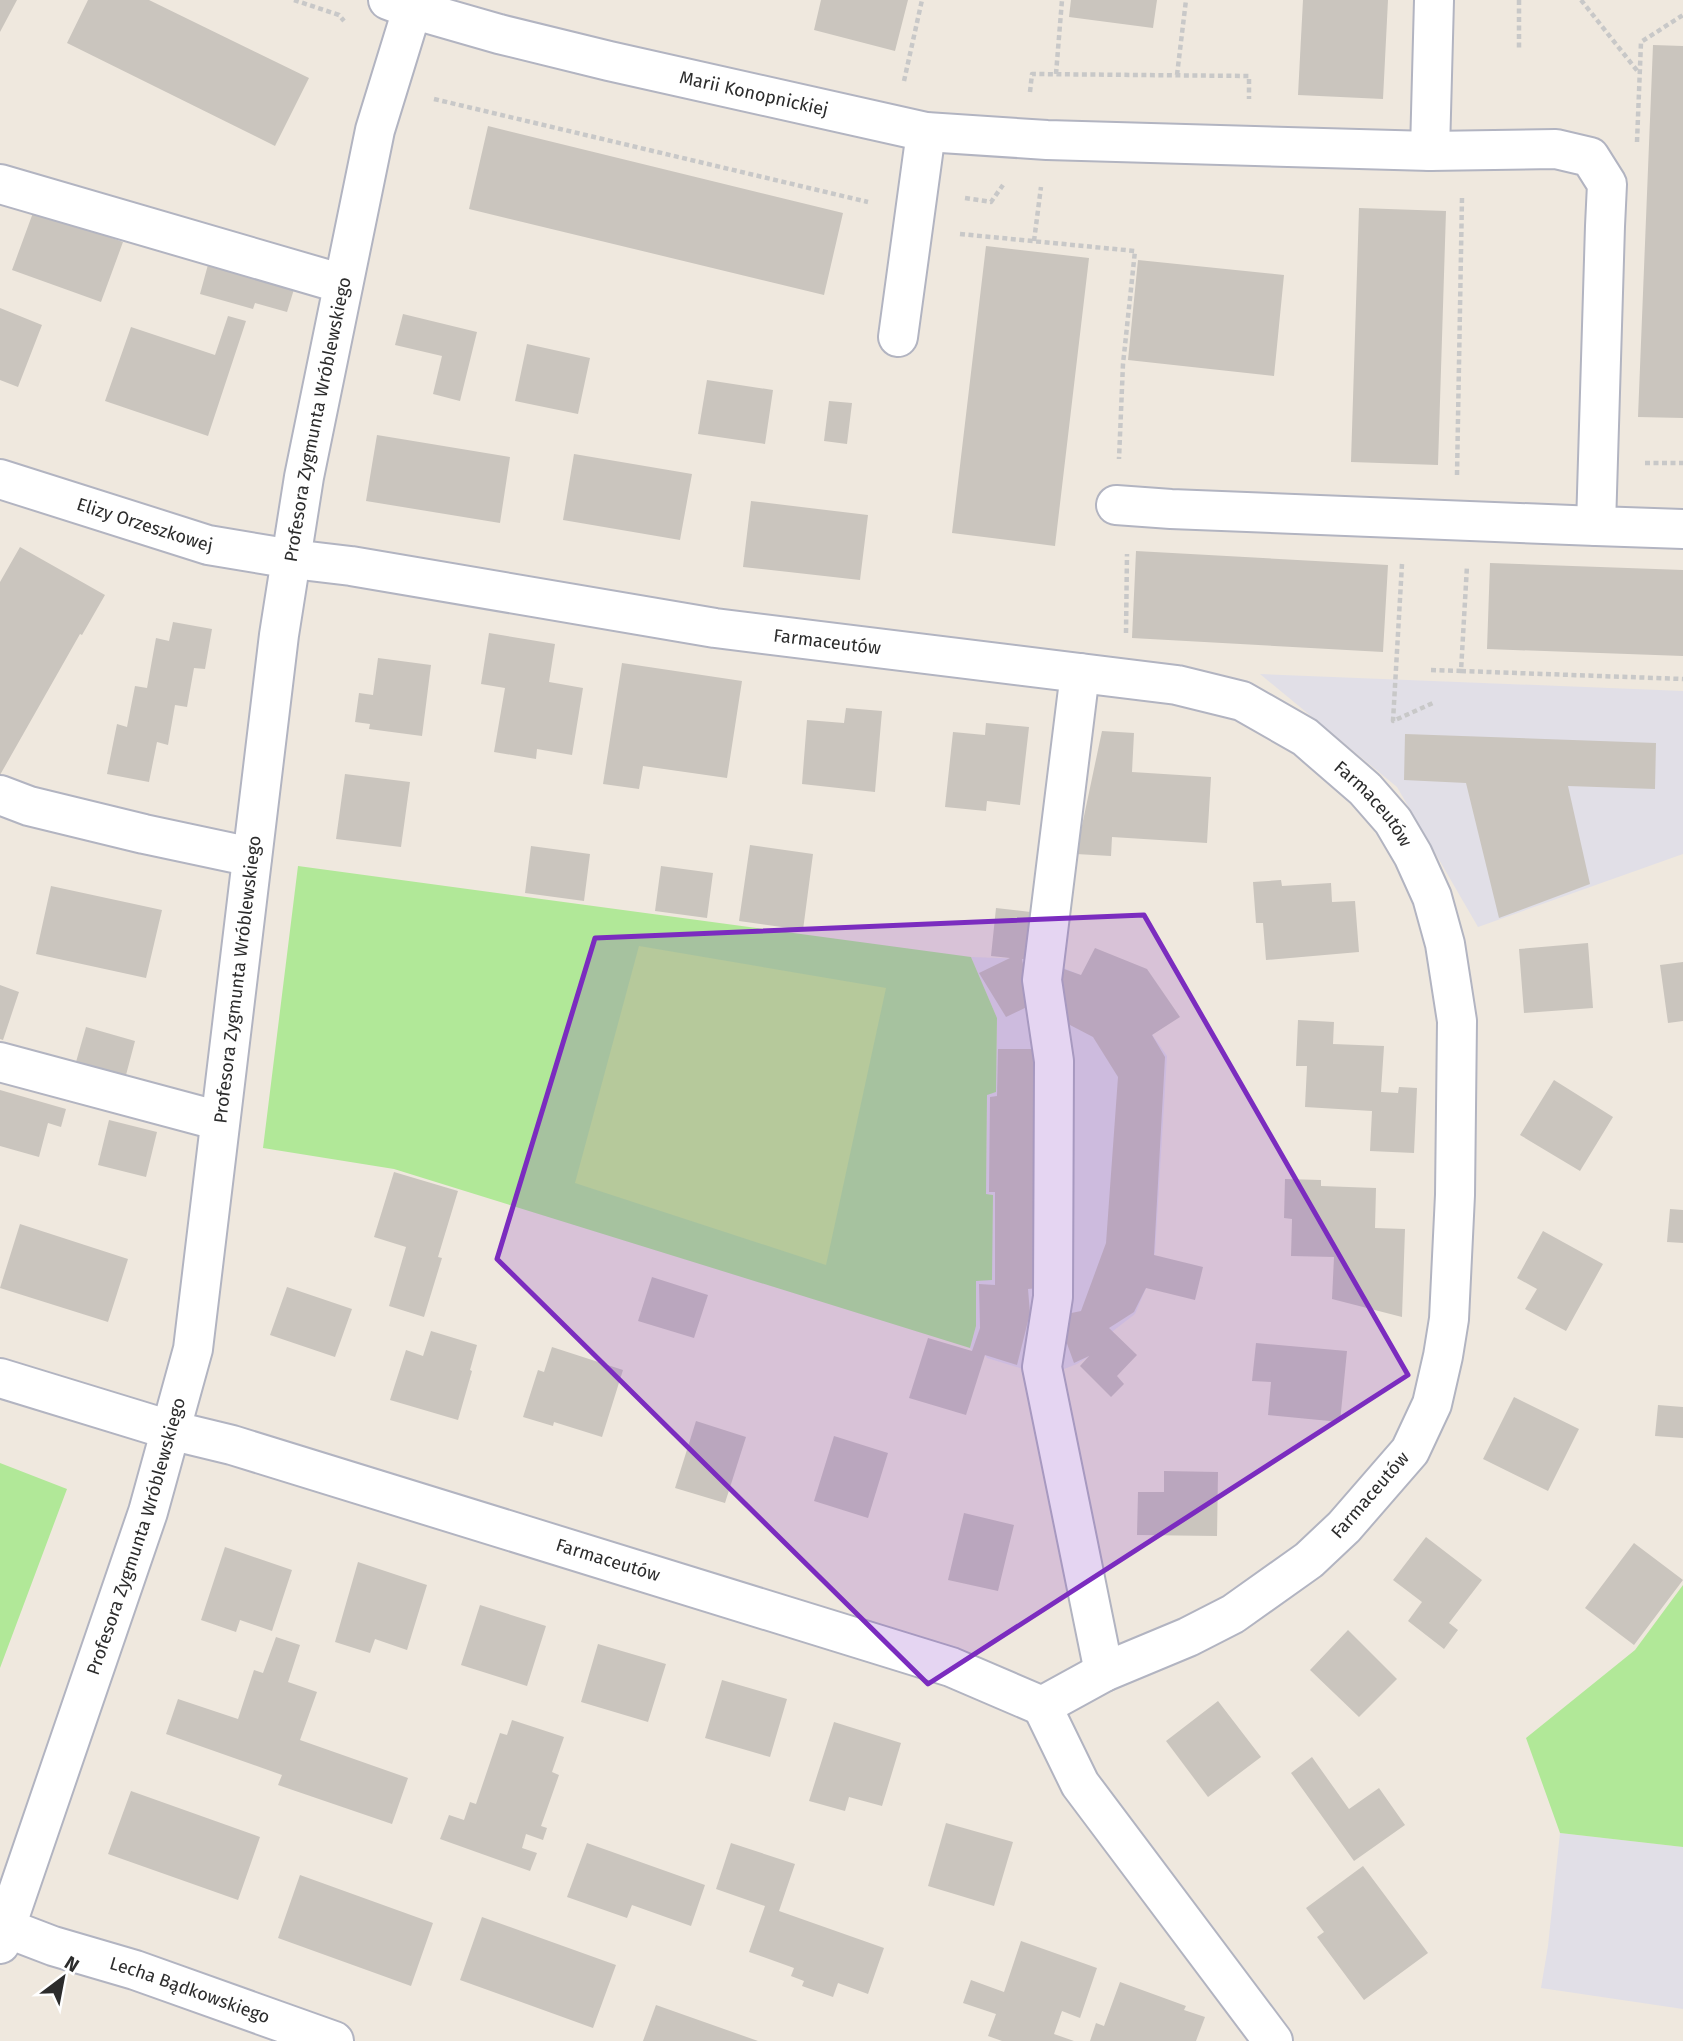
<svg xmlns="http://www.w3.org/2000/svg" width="1683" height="2041" font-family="'Fira Sans',sans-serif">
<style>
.industrial{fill:#e1dfe7}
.green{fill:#b1e898}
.pitch{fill:#c5f093}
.building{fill:#cac5be}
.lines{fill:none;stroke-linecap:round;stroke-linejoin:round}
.minor-casing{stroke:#b2b4c1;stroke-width:42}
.path{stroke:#c8c8c8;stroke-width:4.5;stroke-dasharray:5 3.5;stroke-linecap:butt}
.minor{stroke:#fff;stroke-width:38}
.marked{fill:#7b2cbf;fill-opacity:0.2;stroke:#7b2cbf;stroke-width:5;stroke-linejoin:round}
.labels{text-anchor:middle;stroke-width:5;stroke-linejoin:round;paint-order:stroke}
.street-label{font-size:18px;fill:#2c2c2c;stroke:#fff}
</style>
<rect width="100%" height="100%" fill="#efe8de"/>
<!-- industrial -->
<path class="industrial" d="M1260,674L1683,691V854L1478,927L1397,787Z
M971,957L1022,959L1064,968L1095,982L1146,1026L1167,1056L1155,1252L1146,1288L1135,1314L1113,1331L1089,1356L1077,1364L1059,1371L1023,1369L987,1358L985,1355L972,1351L970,1348L976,1326V1280H991L993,1195L986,1194L987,1094L996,1092L997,1018Z
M1560,1833L1683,1847V2009L1541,1988L1548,1946Z"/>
<!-- green -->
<path class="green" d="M298,866L971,957L997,1018L996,1092L987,1095L986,1194L993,1195L992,1280L976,1281V1326L970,1348L394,1169L263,1148Z
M0,1463L67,1489L0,1668Z
M1683,1585V1847L1560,1833L1526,1738L1635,1650Z"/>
<!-- pitch -->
<path class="pitch" d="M639,946L886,988L826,1265L575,1183Z"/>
<!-- building -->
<path class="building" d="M0,0H17L0,32Z
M88,0H149L309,78L275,146L67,43Z
M821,0H908L895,51L814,30Z
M1071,0H1157L1153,28L1069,17Z
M1303,0H1388L1383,99L1298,95Z
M1653,45L1683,46V418L1638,417Z
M488,126L843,213L824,295L469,209Z
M1359,208L1446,211L1438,465L1351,462Z
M34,210L123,242L101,302L12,270Z
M986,246L1089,258L1055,546L952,533Z
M1138,260L1284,275L1274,376L1128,360Z
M209,261L295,286L287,312L255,303L253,309L200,294Z
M0,308L42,325L18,387L0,380Z
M403,314L477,332L460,401L433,394L442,356L395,345Z
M228,316L246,321L208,436L105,401L131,327L215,355Z
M527,344L590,358L578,414L515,401Z
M707,380L773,390L765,444L698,434Z
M829,401L852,403L847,444L824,441Z
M377,435L510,457L500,523L366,501Z
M574,454L692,474L680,540L563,520Z
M751,501L868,515L860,580L743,567Z
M20,547L105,595L82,635L80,634L0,775V582Z
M1136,551L1388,565L1383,652L1132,638Z
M1490,563L1683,570V656L1487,649Z
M173,622L212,629L205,669L194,668L187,707L175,705L168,745L157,742L149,782L107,774L117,724L127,727L135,686L147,688L156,638L169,641Z
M489,633L555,644L549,682L583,688L572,755L537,749L536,759L494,752L505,688L481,684Z
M378,658L431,665L422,736L369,729L370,724L355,722L359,693L373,695Z
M622,663L742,681L727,778L643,766L639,789L603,784Z
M846,708L882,711L875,792L802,784L807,720L844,723Z
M986,723L1029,727L1020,805L987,801L986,811L945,807L953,732L985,735Z
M1102,731L1134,733L1132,772L1211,777L1207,843L1112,837L1111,856L1076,854Z
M1405,734L1656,743L1655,789L1568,786L1590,884L1499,918L1466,783L1404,780Z
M345,774L410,782L401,847L336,839Z
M750,845L813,854L803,930L739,921Z
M531,846L590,854L584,901L525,893Z
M661,866L713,873L707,918L655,911Z
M1281,880L1282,886L1331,883L1332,902L1355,901L1359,952L1266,960L1263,923H1256L1253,882Z
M51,886L162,910L146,978L36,954Z
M996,908L1039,913L1033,961L1022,959L1031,1005L1006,1017L979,973L1010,958L991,956Z
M1588,943L1593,1008L1524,1013L1519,949Z
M1095,948L1147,969L1180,1017L1152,1035L1165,1057L1154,1255L1203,1267L1195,1300L1146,1288L1134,1312L1109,1328L1137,1355L1117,1376L1124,1384L1111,1397L1080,1366L1089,1356L1074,1363L1057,1316L1081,1311L1106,1243L1118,1077L1093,1037L1070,1025L1051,1013L1064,969L1081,975Z
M1683,962V1021L1668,1023L1660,965Z
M0,985L19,992L3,1040L0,1039Z
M1298,1020L1334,1022L1333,1044L1384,1046L1381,1092L1398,1093L1399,1087L1417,1088L1414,1153L1370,1151L1372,1111L1305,1107L1307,1066H1296Z
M86,1027L135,1041L126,1075L76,1062Z
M998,1049H1040L1038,1288L1028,1289L1030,1313L1017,1365L985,1355L966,1415L909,1398L928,1338L972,1351L980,1328L979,1284L995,1285V1192H989L990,1097L997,1096Z
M1554,1080L1613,1117L1580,1171L1520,1135Z
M0,1090L66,1109L61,1127L48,1123L39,1157L0,1146Z
M109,1120L157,1132L146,1177L98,1165Z
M394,1172L458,1191L438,1257L442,1258L424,1317L389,1306L406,1247L374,1237Z
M1285,1179L1321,1180V1186L1376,1188L1375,1228L1405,1229L1402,1317L1332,1299L1334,1257L1291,1256L1292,1219L1284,1218Z
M1670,1209L1683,1210V1243L1667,1242Z
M20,1224L128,1259L108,1322L0,1288Z
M1543,1231L1603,1264L1566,1331L1525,1309L1537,1289L1517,1278Z
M652,1277L708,1295L694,1338L638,1321Z
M287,1287L352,1309L335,1357L270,1335Z
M431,1331L477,1345L470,1370L472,1371L458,1420L390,1400L406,1350L423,1356Z
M1256,1343L1347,1351L1340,1422L1268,1415L1271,1382L1252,1381Z
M552,1347L623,1370L602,1437L554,1422L553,1426L523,1417L538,1370L544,1372Z
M1514,1397L1579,1429L1548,1491L1483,1459Z
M1658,1405L1683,1407V1438L1655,1436Z
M696,1421L746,1437L725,1503L675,1488Z
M834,1436L888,1453L868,1518L814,1501Z
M1164,1471L1218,1472L1217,1536L1137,1535L1138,1492H1164Z
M964,1513L1014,1525L998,1591L948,1580Z
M1426,1537L1482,1580L1449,1623L1458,1630L1444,1649L1408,1621L1422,1602L1393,1580Z
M1634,1543L1683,1580L1634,1645L1585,1608Z
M225,1547L292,1570L272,1631L240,1620L236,1632L201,1620Z
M358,1562L427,1585L407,1650L375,1639L370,1653L335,1642Z
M480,1605L546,1626L527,1686L461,1665Z
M1348,1630L1397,1679L1359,1717L1310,1670Z
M276,1637L300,1645L288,1682L317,1692L300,1740L408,1778L392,1824L278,1785L282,1775L166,1734L178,1699L238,1719L254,1670L263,1673Z
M598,1644L666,1664L648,1722L581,1702Z
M722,1680L787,1699L770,1757L705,1738Z
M1218,1701L1261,1757L1208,1797L1166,1741Z
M512,1720L564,1737L552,1772L559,1775L541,1826L547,1828L543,1840L526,1834L522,1848L537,1853L530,1871L440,1839L449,1815L464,1820L470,1802L476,1804L500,1733L507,1735Z
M834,1722L901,1743L882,1806L849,1797L845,1811L809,1801Z
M1312,1757L1349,1809L1379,1788L1405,1825L1354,1861L1291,1773Z
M131,1791L260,1837L238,1900L108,1854Z
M946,1823L1013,1842L994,1906L928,1886Z
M587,1843L705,1885L691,1926L632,1905L627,1918L567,1897Z
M731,1843L795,1864L779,1911L884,1948L868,1994L838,1983L833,1997L802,1986L804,1981L791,1976L794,1968L749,1952L765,1906L716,1889Z
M1363,1866L1428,1953L1364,2000L1317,1937L1324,1932L1306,1908Z
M300,1875L433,1923L411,1986L278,1938Z
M482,1917L616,1965L593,2028L460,1980Z
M1021,1941L1097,1968L1080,2018L1062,2011L1054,2034L1074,2041H1002L988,2036L996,2014L963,2003L971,1980L1004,1992Z
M1120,1982L1186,2006L1184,2010L1205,2017L1196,2041H1090L1096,2023L1104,2026Z
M656,2005L758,2041H643Z"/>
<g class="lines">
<defs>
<g id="minor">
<path id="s1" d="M388,0L412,9L499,34L609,61L926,132L1047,140L1430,151L1556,149L1590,157L1607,184L1605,226L1596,526L1683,529"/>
<path d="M1430,151L1434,0"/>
<path d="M0,184L343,284"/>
<path d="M898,337L926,132"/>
<path id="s2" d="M0,479L208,545L292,559L351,566L715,628L1177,685L1242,701L1305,737L1365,789L1393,821L1413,855L1432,897L1445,944L1457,1021L1455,1195L1449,1319L1443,1356L1432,1404L1410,1451L1344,1527L1309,1560L1233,1614L1188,1637L1104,1672L1042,1706L951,1667L232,1445L170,1430L0,1378"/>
<path d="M1116,505L1171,509L1596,526"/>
<path d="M1080,673L1042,980L1054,1061L1053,1297L1042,1367L1104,1672"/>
<path d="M0,795L29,806L144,834L252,857"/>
<path d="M0,1062L220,1121"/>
<path d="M1042,1706L1080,1784L1273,2041"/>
<path id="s3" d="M6,1928L53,1946L135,1970L334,2041"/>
<path id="s4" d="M0,1944L148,1512L193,1349L279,635L304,477L375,130L415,0"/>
</g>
</defs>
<!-- minor casing -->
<use href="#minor" class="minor-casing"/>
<!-- path -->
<path class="path" d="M294,0L339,15L344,21
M1519,0V49
M1581,0L1639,73
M1056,74L1062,0
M1177,75L1186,0
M904,81L922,0
M1030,92L1032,74L1249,76V99
M434,99L868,202
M1637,142L1641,42L1683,15
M965,198L991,202L1003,185
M960,234L1135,251L1123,364L1119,459
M1034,241L1041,187
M1645,463H1683
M1457,475L1462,197
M1402,564L1393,721L1433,703
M1126,633L1127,554
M1431,670L1461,671L1467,566
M1461,671L1683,679"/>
<!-- minor -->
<use href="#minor" class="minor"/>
</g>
<!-- marked area -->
<path class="marked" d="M1144,915L1408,1375L928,1684L497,1259L595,938Z"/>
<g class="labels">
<!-- street labels -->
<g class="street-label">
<text dy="6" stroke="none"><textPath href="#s1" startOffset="378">Marii Konopnickiej</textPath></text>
<text dy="6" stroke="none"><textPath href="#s4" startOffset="1564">Profesora Zygmunta Wróblewskiego</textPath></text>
<text dy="6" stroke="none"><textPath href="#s2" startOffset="152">Elizy Orzeszkowej</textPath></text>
<text dy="6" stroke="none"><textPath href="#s2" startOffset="845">Farmaceutów</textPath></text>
<text dy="6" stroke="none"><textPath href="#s2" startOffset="1433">Farmaceutów</textPath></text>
<text dy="6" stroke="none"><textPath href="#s4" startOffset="998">Profesora Zygmunta Wróblewskiego</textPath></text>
<text transform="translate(1370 1495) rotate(-49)" y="6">Farmaceutów</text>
<text dy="6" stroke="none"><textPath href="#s4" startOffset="430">Profesora Zygmunta Wróblewskiego</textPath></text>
<text transform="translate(608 1560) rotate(17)" y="6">Farmaceutów</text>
<text dy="6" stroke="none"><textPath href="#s3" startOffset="194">Lecha Bądkowskiego</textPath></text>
</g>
</g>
<!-- north arrow -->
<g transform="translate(63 1978) rotate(32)" stroke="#ffffff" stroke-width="5" paint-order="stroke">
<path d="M0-5L12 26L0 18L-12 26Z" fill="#2c2c2c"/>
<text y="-10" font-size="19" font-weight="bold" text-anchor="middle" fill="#2c2c2c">N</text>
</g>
</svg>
